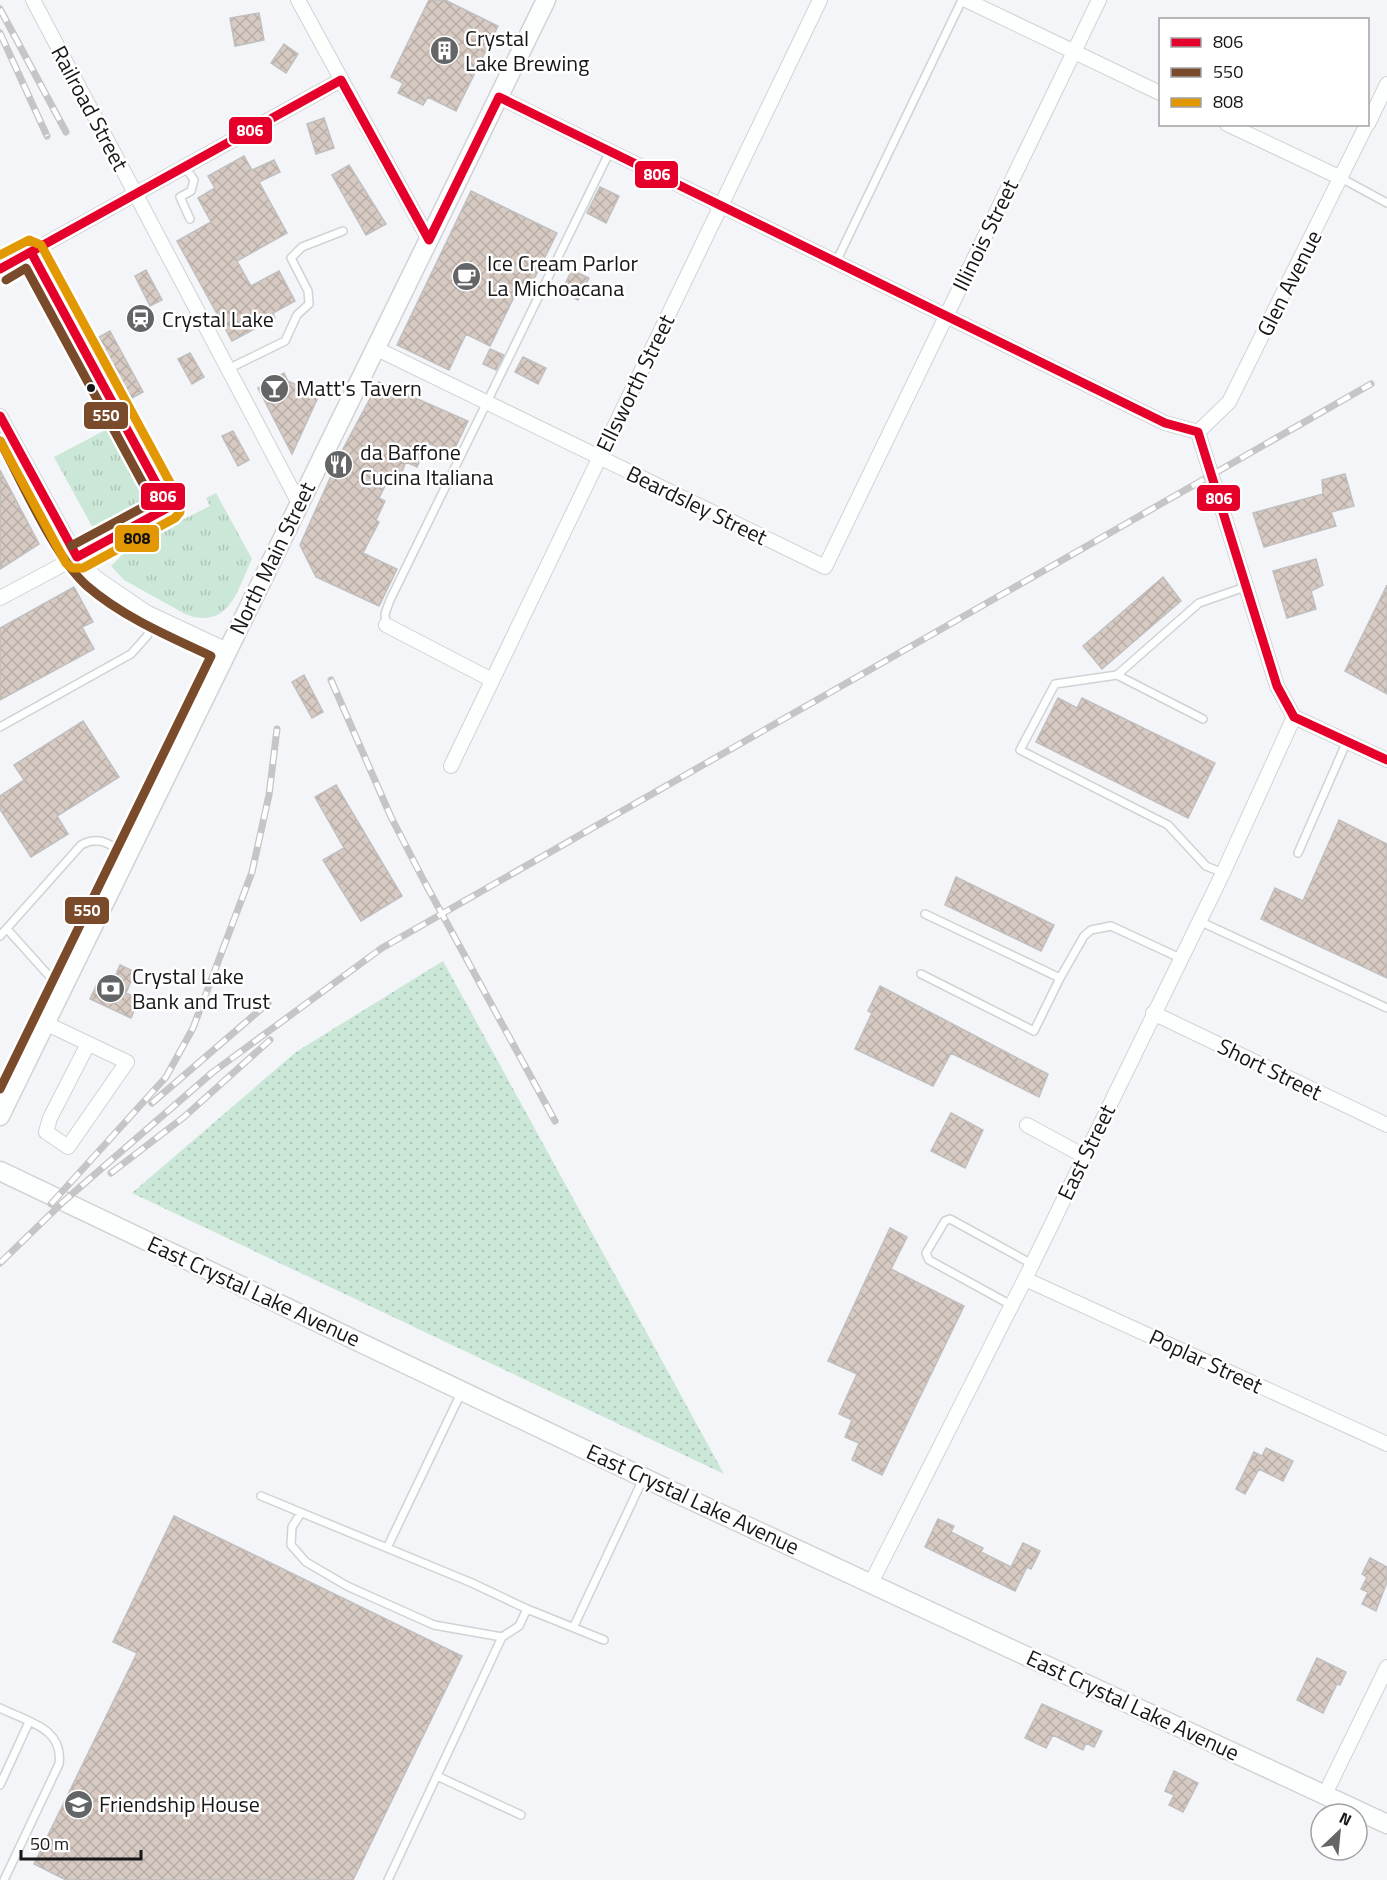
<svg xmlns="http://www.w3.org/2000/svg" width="1387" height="1880" font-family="'Titillium Web',sans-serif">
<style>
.grass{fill:url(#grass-dots)}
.park{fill:url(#park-tufts)}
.building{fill:url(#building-cross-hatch);stroke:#c0bfc0;stroke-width:1.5}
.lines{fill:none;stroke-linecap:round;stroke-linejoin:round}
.service-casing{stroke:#d1d2d4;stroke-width:10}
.minor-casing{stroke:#d1d2d4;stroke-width:16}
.tertiary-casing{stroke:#d1d2d4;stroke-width:21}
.service{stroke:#fdfefe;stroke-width:7}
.minor{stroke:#fdfefe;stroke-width:14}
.tertiary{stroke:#fdfefe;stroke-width:18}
.rail-casing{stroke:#c5c5c7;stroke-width:7}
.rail{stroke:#fff;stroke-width:4.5;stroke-dasharray:14;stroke-linecap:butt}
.bus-1-casing{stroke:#fff;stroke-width:14}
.bus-2-casing{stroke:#fff;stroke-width:14}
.bus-3-casing{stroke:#fff;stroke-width:14}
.bus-1{stroke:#e4002b;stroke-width:9}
.bus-2{stroke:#7a4b2a;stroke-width:9}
.bus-3{stroke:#e19802;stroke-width:9}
.bus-dot{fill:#171719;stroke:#fff;stroke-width:2}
.labels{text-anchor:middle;stroke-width:5;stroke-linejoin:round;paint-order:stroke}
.poi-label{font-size:22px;fill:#171719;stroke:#fff;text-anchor:start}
.street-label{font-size:22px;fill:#171719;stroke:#fff}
.line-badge{stroke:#fff;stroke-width:2}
.badge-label{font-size:16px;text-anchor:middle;font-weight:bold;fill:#fff}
.pale-badge-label{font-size:16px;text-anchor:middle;font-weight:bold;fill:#111}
</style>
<defs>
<pattern id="grass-dots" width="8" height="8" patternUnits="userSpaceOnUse" patternTransform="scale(1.5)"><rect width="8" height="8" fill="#cbe7d8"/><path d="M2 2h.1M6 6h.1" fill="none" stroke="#aec5b9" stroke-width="1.8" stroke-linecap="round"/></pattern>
<pattern id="park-tufts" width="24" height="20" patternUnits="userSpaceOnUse" patternTransform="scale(1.5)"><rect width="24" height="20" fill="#cbe7d8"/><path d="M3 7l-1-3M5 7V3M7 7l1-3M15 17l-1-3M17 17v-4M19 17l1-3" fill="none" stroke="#aec5b9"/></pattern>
<pattern id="building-cross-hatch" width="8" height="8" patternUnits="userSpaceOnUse" patternTransform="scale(1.5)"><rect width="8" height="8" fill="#d7cac2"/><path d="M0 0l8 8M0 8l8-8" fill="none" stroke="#b8ada6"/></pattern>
</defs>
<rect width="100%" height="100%" fill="#f4f5f8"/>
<!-- grass -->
<path class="grass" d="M443,961L724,1474L132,1193L296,1052Z"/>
<!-- park -->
<path class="park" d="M113,426L166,528L210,506L206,498L216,493L252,559C237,590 230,629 187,615L124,580L111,566L120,557L107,535L99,539L54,457Z"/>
<!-- building -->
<path class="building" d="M429,0H445L498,26L456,111L428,97L423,105L398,93L403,83L391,77Z
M259,13L264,40L235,46L230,18Z
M284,44L298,54L286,73L271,63Z
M324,118L334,148L316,154L307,124Z
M244,156L252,170L274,160L280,172L259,182L287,233L237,261L251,286L279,271L295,301L273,313L275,318L232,341L177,241L211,222L198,198L215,188L208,176Z
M349,165L386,224L366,235L332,175Z
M600,187L619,196L606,223L587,213Z
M471,191L557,233L527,293L518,289L490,346L466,334L449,370L397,345Z
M146,270L162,300L150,306L135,276Z
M572,270L589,278L578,300L561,292Z
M110,331L143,392L123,403L90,342Z
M490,349L504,355L496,370L483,364Z
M190,353L204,377L192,384L178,359Z
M523,357L546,368L538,384L515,372Z
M284,373L288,381L319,395L292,454L258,388Z
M379,382L468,421L452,454L428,443L417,467L406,462L401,474L393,470L379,498L385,501L376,520L379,522L363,553L397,569L379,606L316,577L300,545L344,447Z
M233,431L249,460L238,466L222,436Z
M0,470L39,544L0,569Z
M1345,474L1354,506L1331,512L1336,526L1264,547L1253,513L1323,494L1322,480Z
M1316,559L1323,585L1311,591L1316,609L1287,618L1273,571Z
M1163,577L1181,601L1102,669L1083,646Z
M1387,585V694L1345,671Z
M74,587L93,622L82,627L94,649L0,700V628Z
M304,675L323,712L312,718L292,682Z
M1058,698L1077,708L1082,698L1215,763L1188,818L1036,742Z
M83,721L119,777L57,816L68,834L31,857L0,809V796L24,780L14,765Z
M336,785L402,896L361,921L323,860L344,848L315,797Z
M1339,820L1387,844V978L1261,919L1275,888L1303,901Z
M956,877L1054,925L1041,951L945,905Z
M120,965L135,972L126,993L139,999L131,1018L90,999L99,980L111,986Z
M880,986L1048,1074L1039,1097L951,1053L933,1086L855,1049L872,1013L868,1011Z
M951,1113L983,1130L965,1168L931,1151Z
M890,1228L907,1237L891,1269L964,1306L882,1475L852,1460L859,1443L845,1437L852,1420L839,1414L857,1374L828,1361Z
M1266,1448L1293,1461L1283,1481L1259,1469L1245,1494L1236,1489L1254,1452L1262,1456Z
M174,1516L462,1656L353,1880H66L34,1864L137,1653L113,1642Z
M938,1519L954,1526L951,1532L983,1548L981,1552L1011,1567L1023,1543L1040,1551L1031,1569L1027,1567L1015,1591L925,1547Z
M1370,1558L1387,1567V1582L1376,1611L1362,1604L1368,1592L1361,1589L1367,1577L1362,1574Z
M1317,1658L1346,1672L1340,1685L1337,1684L1323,1713L1297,1700Z
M1042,1704L1102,1731L1094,1747L1086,1743L1083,1750L1053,1735L1046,1748L1025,1738Z
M1174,1771L1198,1783L1183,1812L1169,1805L1174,1795L1165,1791Z"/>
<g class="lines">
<defs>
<path id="service" d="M185,167L194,180L191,191L180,197L190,219
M1341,178L1387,203
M31,252L169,507L77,557
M836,262L962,0
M228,369L285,341L297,315L309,304L308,291L291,258L302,247L343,231
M386,625L385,614L390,600L610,151
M1117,675L1203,719
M0,727L131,654L147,636L156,617
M1298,853L1347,741
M1223,873L1206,866L1168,825L1020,750L1055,684L1117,675L1199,603L1245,587
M925,914L1060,978
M1199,921L1387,1008
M7,929L60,988
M0,936L81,845C98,835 110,844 126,854
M921,974L1034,1031L1060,978L1084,936L1091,930L1111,926L1180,958
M1011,1305L929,1260L926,1253L945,1221L950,1219L1032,1264
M261,1496L472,1583L527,1609
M301,1513L292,1527L291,1545L306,1562L347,1586L434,1625L502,1637
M387,1548L462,1391
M574,1626L643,1479
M0,1708C28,1722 64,1728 59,1764L4,1880
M437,1776L521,1815
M0,1785L29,1722
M388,1880L502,1637L519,1626L527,1609L604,1640"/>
<path id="minor" d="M33,0L299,503
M298,0L429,240
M966,0L1160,93
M499,97L1165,423L1198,432
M1227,124L1341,178
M1368,124L1387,84
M0,269L341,80
M375,348L825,567L1099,0
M0,416L77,557L95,577L146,612L227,650
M1198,432L1277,686L1294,717L1387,760
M1198,432L1229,402L1367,124
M0,598L77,557
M386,625L492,680
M451,766L820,0
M1153,1013L1387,1125
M45,1023L127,1062L68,1147L46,1132L50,1118L88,1044
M1027,1125L1084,1156
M1025,1279L1387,1444
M871,1583L1025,1279L1223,873L1294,717
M1325,1794L1387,1667"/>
<path id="tertiary" d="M0,1116L546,0
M0,1171L676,1493L1387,1824"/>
</defs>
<!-- service casing -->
<use href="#service" class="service-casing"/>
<!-- minor casing -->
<use href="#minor" class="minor-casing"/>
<!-- tertiary casing -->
<use href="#tertiary" class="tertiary-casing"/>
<!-- service -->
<use href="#service" class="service"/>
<!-- minor -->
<use href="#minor" class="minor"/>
<!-- tertiary -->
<use href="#tertiary" class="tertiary"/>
<defs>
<path id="rail" d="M0,9L66,132
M0,33L47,136
M331,680L391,817L424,881L555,1121
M152,1103L268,1003
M111,1173L184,1117L270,1040
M51,1204L166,1077L193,1028L252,872L269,795L277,729
M0,1263L64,1201L213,1072L382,948L1371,384"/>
</defs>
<!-- rail casing -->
<use href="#rail" class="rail-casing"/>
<!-- rail -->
<use href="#rail" class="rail"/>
<defs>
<path id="bus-1" d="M429,240L499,97L1165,423L1198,432L1277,686L1294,717L1387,760
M0,269L341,80L429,240
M0,416L77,557L169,507L31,252"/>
<path id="bus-2" d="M6,280L26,268L153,502L71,546
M0,441C21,480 55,558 87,586C123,617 168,636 211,656L0,1089"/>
<path id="bus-3" d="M0,255L29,240L41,245L180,501V512L175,518L83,568H72L66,563L0,441"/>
</defs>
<!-- bus-1 casing -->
<use href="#bus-1" class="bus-1-casing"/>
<!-- bus-2 casing -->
<use href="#bus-2" class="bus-2-casing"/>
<!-- bus-3 casing -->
<use href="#bus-3" class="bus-3-casing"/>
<!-- bus-1 -->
<use href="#bus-1" class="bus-1"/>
<!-- bus-2 -->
<use href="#bus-2" class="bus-2"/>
<!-- bus-3 -->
<use href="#bus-3" class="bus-3"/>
</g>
<!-- icons -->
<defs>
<symbol id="building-disc" viewBox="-11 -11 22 22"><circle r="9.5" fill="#646567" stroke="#fff"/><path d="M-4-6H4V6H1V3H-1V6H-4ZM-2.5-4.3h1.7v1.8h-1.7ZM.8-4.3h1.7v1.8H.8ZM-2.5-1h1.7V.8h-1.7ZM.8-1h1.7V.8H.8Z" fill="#fff"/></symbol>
<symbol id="cafe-disc" viewBox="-11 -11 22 22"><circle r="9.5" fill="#646567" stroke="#fff"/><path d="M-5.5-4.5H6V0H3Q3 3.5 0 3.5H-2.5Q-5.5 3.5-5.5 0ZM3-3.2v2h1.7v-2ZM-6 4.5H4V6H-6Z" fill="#fff"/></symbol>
<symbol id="station-disc" viewBox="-11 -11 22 22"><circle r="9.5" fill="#646567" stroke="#fff"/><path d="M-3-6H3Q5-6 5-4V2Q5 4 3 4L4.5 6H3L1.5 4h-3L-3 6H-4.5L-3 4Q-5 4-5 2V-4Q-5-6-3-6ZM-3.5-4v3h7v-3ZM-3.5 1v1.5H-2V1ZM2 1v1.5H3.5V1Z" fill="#fff"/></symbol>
<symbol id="bar-disc" viewBox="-11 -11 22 22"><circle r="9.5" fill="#646567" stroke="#fff"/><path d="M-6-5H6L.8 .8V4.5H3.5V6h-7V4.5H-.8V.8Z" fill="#fff"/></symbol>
<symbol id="restaurant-disc" viewBox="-11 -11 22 22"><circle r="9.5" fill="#646567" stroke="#fff"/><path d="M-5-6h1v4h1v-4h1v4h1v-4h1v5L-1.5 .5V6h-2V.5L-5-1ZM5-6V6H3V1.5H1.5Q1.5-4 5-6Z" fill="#fff"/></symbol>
<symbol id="bank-disc" viewBox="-11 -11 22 22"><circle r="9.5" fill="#646567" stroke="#fff"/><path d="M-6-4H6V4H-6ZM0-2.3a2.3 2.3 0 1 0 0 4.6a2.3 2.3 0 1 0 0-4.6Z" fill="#fff"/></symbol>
<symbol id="school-disc" viewBox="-11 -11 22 22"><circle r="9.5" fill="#646567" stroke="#fff"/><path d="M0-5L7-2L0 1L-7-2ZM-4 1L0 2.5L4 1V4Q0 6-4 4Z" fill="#fff"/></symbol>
</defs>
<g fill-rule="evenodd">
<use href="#building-disc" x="428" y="34" width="33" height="33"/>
<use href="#cafe-disc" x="450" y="260" width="33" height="33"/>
<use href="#station-disc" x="124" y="302" width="33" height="33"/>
<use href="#bar-disc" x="258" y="372" width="33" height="33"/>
<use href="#restaurant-disc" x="322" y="448" width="33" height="33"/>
<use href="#bank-disc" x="94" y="972" width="33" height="33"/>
<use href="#school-disc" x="62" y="1788" width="33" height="33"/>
</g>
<!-- markers -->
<circle class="bus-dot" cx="91" cy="388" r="5"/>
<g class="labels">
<!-- poi labels -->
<g class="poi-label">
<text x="465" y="46">Crystal<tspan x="465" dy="25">Lake Brewing</tspan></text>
<text x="487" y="271">Ice Cream Parlor<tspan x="487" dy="25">La Michoacana</tspan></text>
<text x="162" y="327">Crystal Lake</text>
<text x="296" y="396">Matt's Tavern</text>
<text x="360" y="460">da Baffone<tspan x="360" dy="25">Cucina Italiana</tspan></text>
<text x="132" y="984">Crystal Lake<tspan x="132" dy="25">Bank and Trust</tspan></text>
<text x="99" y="1812">Friendship House</text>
</g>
<!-- street labels -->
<g class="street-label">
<text transform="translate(90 108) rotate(62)" y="8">Railroad Street</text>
<text transform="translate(985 235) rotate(-64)" y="8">Illinois Street</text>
<text transform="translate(1289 283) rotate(-63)" y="8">Glen Avenue</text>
<text transform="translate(635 383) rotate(-64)" y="8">Ellsworth Street</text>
<text transform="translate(697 505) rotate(26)" y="8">Beardsley Street</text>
<text transform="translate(272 558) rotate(-64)" y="8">North Main Street</text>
<text transform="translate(1270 1069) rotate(26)" y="8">Short Street</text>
<text transform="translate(1086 1152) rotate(-64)" y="8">East Street</text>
<text transform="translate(254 1291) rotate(25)" y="8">East Crystal Lake Avenue</text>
<text transform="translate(1206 1361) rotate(25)" y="8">Poplar Street</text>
<text transform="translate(693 1499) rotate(25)" y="8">East Crystal Lake Avenue</text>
<text transform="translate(1133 1705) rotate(25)" y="8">East Crystal Lake Avenue</text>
</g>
</g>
<g class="line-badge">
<rect x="228" y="116" width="45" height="29" rx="6" fill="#e4002b"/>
<rect x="634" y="160" width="45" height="29" rx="6" fill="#e4002b"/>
<rect x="83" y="401" width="46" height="29" rx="6" fill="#7a4b2a"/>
<rect x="140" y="482" width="46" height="29" rx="6" fill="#e4002b"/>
<rect x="1196" y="484" width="45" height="28" rx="6" fill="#e4002b"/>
<rect x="114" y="524" width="46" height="29" rx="6" fill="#e19802"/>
<rect x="64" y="896" width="46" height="29" rx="6" fill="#7a4b2a"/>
</g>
<g class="badge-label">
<text x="250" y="136">806</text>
<text x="657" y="180">806</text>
<text x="106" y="421">550</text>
<text x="163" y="502">806</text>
<text x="1219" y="504">806</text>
<text x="87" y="916">550</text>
</g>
<g class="pale-badge-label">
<text x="137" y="544">808</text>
</g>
<!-- legend -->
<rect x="1159" y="18" width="210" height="108" fill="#ffffff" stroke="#a2a2a3" stroke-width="1.5"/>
<rect x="1171" y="38" width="30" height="9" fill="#e4002b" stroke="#a2a2a3" stroke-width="1.5"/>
<text x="1213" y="48" font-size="18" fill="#171719">806</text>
<rect x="1171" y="68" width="30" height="9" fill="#7a4b2a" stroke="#a2a2a3" stroke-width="1.5"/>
<text x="1213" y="78" font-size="18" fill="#171719">550</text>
<rect x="1171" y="98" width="30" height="9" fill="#e19802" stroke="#a2a2a3" stroke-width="1.5"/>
<text x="1213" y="108" font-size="18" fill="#171719">808</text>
<!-- north arrow -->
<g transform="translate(1339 1832) rotate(26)"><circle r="28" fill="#ffffff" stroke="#a2a2a3" stroke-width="1.5"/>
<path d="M0-4.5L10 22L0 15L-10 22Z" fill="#646567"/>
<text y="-9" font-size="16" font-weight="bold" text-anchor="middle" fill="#171719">N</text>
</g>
<!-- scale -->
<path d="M21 1850v9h120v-9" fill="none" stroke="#171719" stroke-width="3"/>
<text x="30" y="1850" font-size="18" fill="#171719" stroke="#ffffff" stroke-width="4.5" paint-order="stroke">50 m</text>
</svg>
